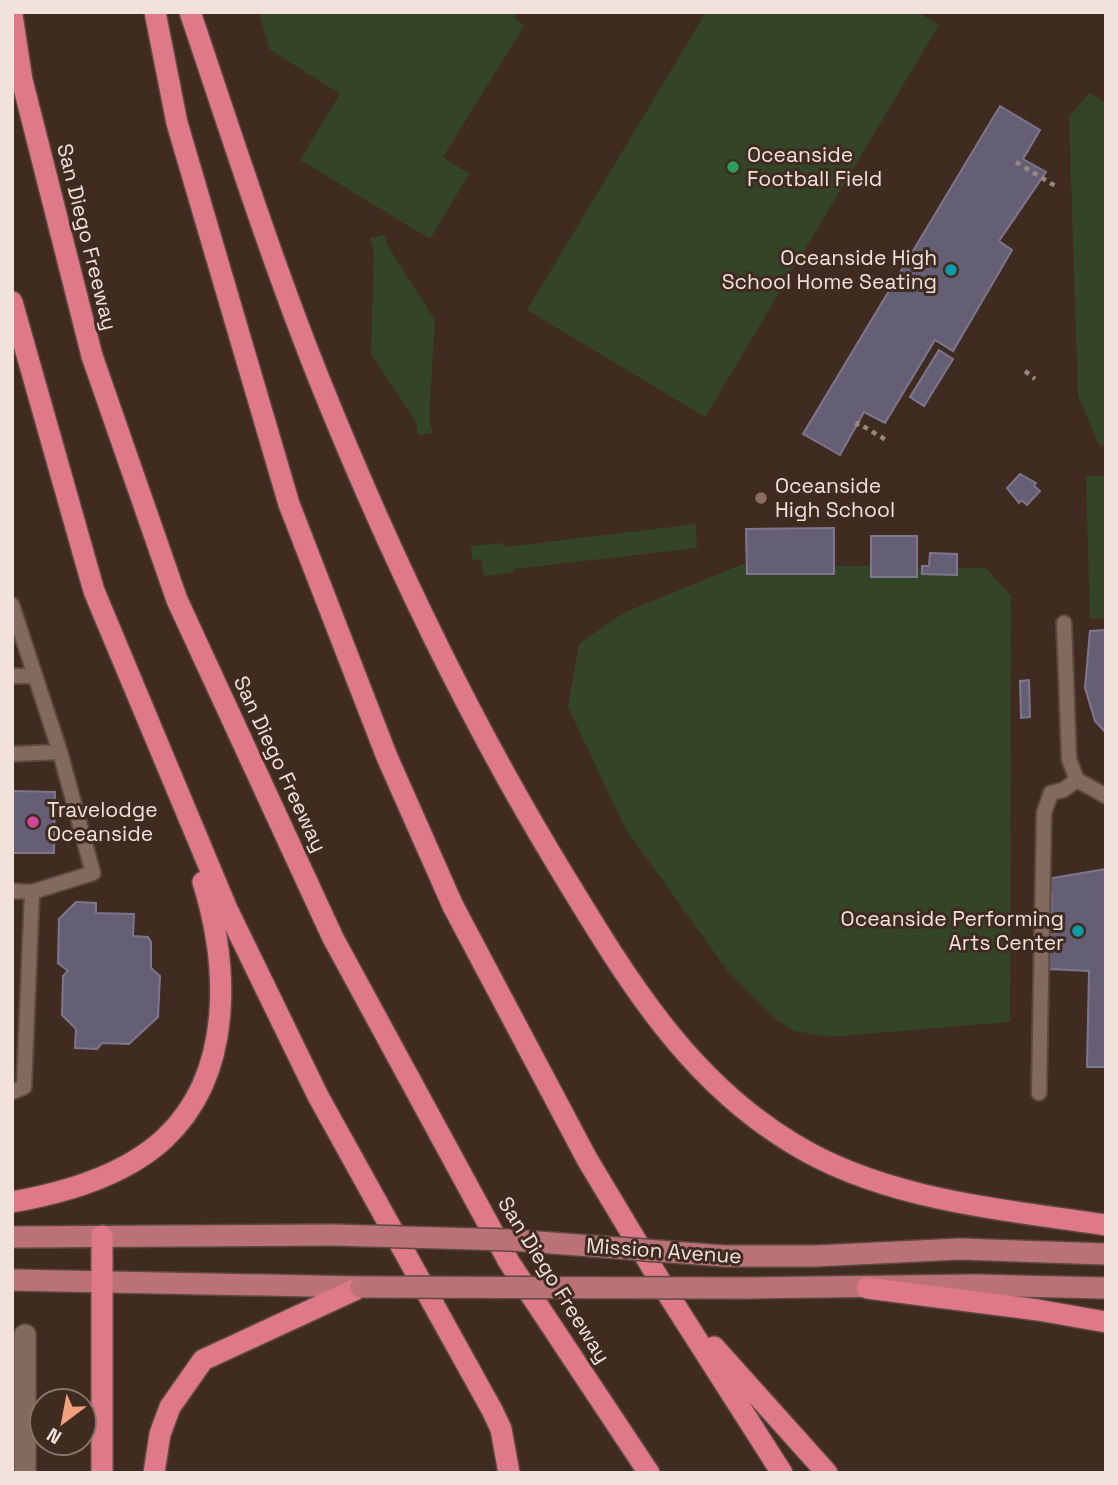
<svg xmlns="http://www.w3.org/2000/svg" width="1118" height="1485" font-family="'Space Grotesk',sans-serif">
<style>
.green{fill:#344427}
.building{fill:#655f75;stroke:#7d768d;stroke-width:2}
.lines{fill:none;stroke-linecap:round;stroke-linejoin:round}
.service-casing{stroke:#5b4940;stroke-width:18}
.minor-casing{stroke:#5b4940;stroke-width:24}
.primary-casing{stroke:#5b4940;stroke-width:24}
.motorway-casing{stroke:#5b4940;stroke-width:24}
.path{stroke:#99877e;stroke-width:4.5;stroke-dasharray:5 5;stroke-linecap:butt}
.service{stroke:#836a5e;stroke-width:14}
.minor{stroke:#836a5e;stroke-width:21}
.primary{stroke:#ba7278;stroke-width:21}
.motorway{stroke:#df7889;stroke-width:21}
.primary-bridge-casing{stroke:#5b4940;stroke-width:24;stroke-linecap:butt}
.primary-bridge{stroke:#ba7278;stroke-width:21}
.leisure-dot{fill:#2e9e5b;stroke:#402b20;stroke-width:2.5}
.culture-dot{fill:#0f9aa8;stroke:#402b20;stroke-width:2.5}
.education-dot{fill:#8d6e63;stroke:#402b20;stroke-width:2.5}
.hotel-dot{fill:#d1479c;stroke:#402b20;stroke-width:2.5}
.labels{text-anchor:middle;stroke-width:6;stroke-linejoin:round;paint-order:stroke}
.poi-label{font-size:21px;fill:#f1e3dc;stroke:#402b20;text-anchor:start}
.street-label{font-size:21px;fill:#f1e3dc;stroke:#402b20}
</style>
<rect width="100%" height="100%" fill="#402b20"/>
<!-- green -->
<path class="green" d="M259,12H518L515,19L524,26L443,157L469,174L430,239L300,160L340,94L269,49Z
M706,12H918L939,25L705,417L527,310Z
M1089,93L1106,102V447L1099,445L1078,396L1069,117Z
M384,235L389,248L435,320L429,419L433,433L418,435L416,422L371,354L374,253L370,238Z
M1086,476H1106V618L1090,619Z
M696,524L697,548L514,569L513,572L484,576L481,559L472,560L471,546L503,543L505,547Z
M743,564L986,568L1011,596L1010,1022L829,1037L794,1031L777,1020L727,970L625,828L568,707L579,644L623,613Z"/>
<!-- building -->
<path class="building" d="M1000,106L1040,130L1023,159L1046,172L999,241L1012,250L953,351L935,340L885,423L864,412L840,455L803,434Z
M939,350L953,359L924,406L910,397Z
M1020,474L1036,483L1034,486L1040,491L1027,505L1021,500L1019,503L1007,488Z
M834,528V574H747L746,529Z
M871,536H917V577H871Z
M930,553L957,554V575L922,574V566H929Z
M1106,630V733L1095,721L1085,688L1090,631Z
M1029,680L1030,717L1021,718L1020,681Z
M12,791L55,792L54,853H12Z
M1106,869V1067H1087L1089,971L1049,969L1052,893H1046V879Z
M76,902L96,903V913L134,914L133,936L148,937L151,942V968L160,976L158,1017L129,1044L102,1043L97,1049L75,1048L76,1029L62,1015L63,976L68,971L58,963L59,919Z"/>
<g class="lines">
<defs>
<path id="service" d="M12,605L60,752L12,754
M1064,623L1069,759L1077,780L1106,796
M12,676H35
M12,891L32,892L24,1087L12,1092
M32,892L93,873L60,752
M1039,1093L1044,813L1051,793L1063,790L1077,780"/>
<path id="minor" d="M25,1335V1473"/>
<path id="primary" d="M12,1237L334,1235
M725,1256H815L960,1249L1106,1254
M12,1280L361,1287
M747,1288L976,1285L1106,1288"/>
<path id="motorway" d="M155,12L177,123L289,504L387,757L453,906L587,1159L671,1299L782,1473
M190,12C231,133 270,256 317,374C387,549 468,719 566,879C628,981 688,1080 792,1143C884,1200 1001,1209 1106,1225
M12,15L22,80L92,356L177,600L333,938L509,1262L649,1473
M12,302L94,591L227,909L318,1096L492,1410L501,1429L509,1473
M12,1202C64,1193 124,1176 164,1139C234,1074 229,966 203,882
M102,1236V1473
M867,1288L1038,1310L1106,1322
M714,1347L827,1473
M154,1473L160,1434L170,1407L203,1360L361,1287"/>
</defs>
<!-- service casing -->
<use href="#service" class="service-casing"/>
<!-- minor casing -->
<use href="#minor" class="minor-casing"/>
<!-- primary casing -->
<use href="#primary" class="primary-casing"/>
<!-- motorway casing -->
<use href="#motorway" class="motorway-casing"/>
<!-- path -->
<path class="path" d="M1016,162L1057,187
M1025,371L1035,379
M856,426L858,423L886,440"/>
<!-- service -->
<use href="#service" class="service"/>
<!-- minor -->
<use href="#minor" class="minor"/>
<!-- primary -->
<use href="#primary" class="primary"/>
<!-- motorway -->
<use href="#motorway" class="motorway"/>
<defs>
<path id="primary-bridge" d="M334,1235L511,1240L725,1256
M361,1287L747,1288"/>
</defs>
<!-- primary-bridge casing -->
<use href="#primary-bridge" class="primary-bridge-casing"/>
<!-- primary-bridge -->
<use href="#primary-bridge" class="primary-bridge"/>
</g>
<!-- markers -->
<circle class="leisure-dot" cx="733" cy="167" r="7"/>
<g class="culture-dot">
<circle cx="951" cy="270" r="7"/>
<circle cx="1078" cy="931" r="7"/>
</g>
<circle class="education-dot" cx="761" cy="498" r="7"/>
<circle class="hotel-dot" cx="33" cy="822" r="7"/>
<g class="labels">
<!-- poi labels -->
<g class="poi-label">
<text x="747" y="162">Oceanside<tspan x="747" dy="24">Football Field</tspan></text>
<text x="937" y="265" text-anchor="end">Oceanside High<tspan x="937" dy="24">School Home Seating</tspan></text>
<text x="775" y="493">Oceanside<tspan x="775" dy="24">High School</tspan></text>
<text x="47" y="817">Travelodge<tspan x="47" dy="24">Oceanside</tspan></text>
<text x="1064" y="926" text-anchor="end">Oceanside Performing<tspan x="1064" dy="24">Arts Center</tspan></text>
</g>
<!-- street labels -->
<g class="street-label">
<text transform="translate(87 237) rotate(76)" y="7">San Diego Freeway</text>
<text transform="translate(280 764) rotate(65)" y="7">San Diego Freeway</text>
<text transform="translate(664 1251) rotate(4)" y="7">Mission Avenue</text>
<text transform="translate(554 1280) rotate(58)" y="7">San Diego Freeway</text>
</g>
</g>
<!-- border -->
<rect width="1118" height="1485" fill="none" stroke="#f1e3dc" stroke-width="28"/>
<!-- north arrow -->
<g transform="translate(63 1422) rotate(212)"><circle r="33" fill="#402b20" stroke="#87756b" stroke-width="2"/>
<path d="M0-5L12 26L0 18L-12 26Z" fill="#f1a17c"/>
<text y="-10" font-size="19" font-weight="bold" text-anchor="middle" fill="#f1e3dc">N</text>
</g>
</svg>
